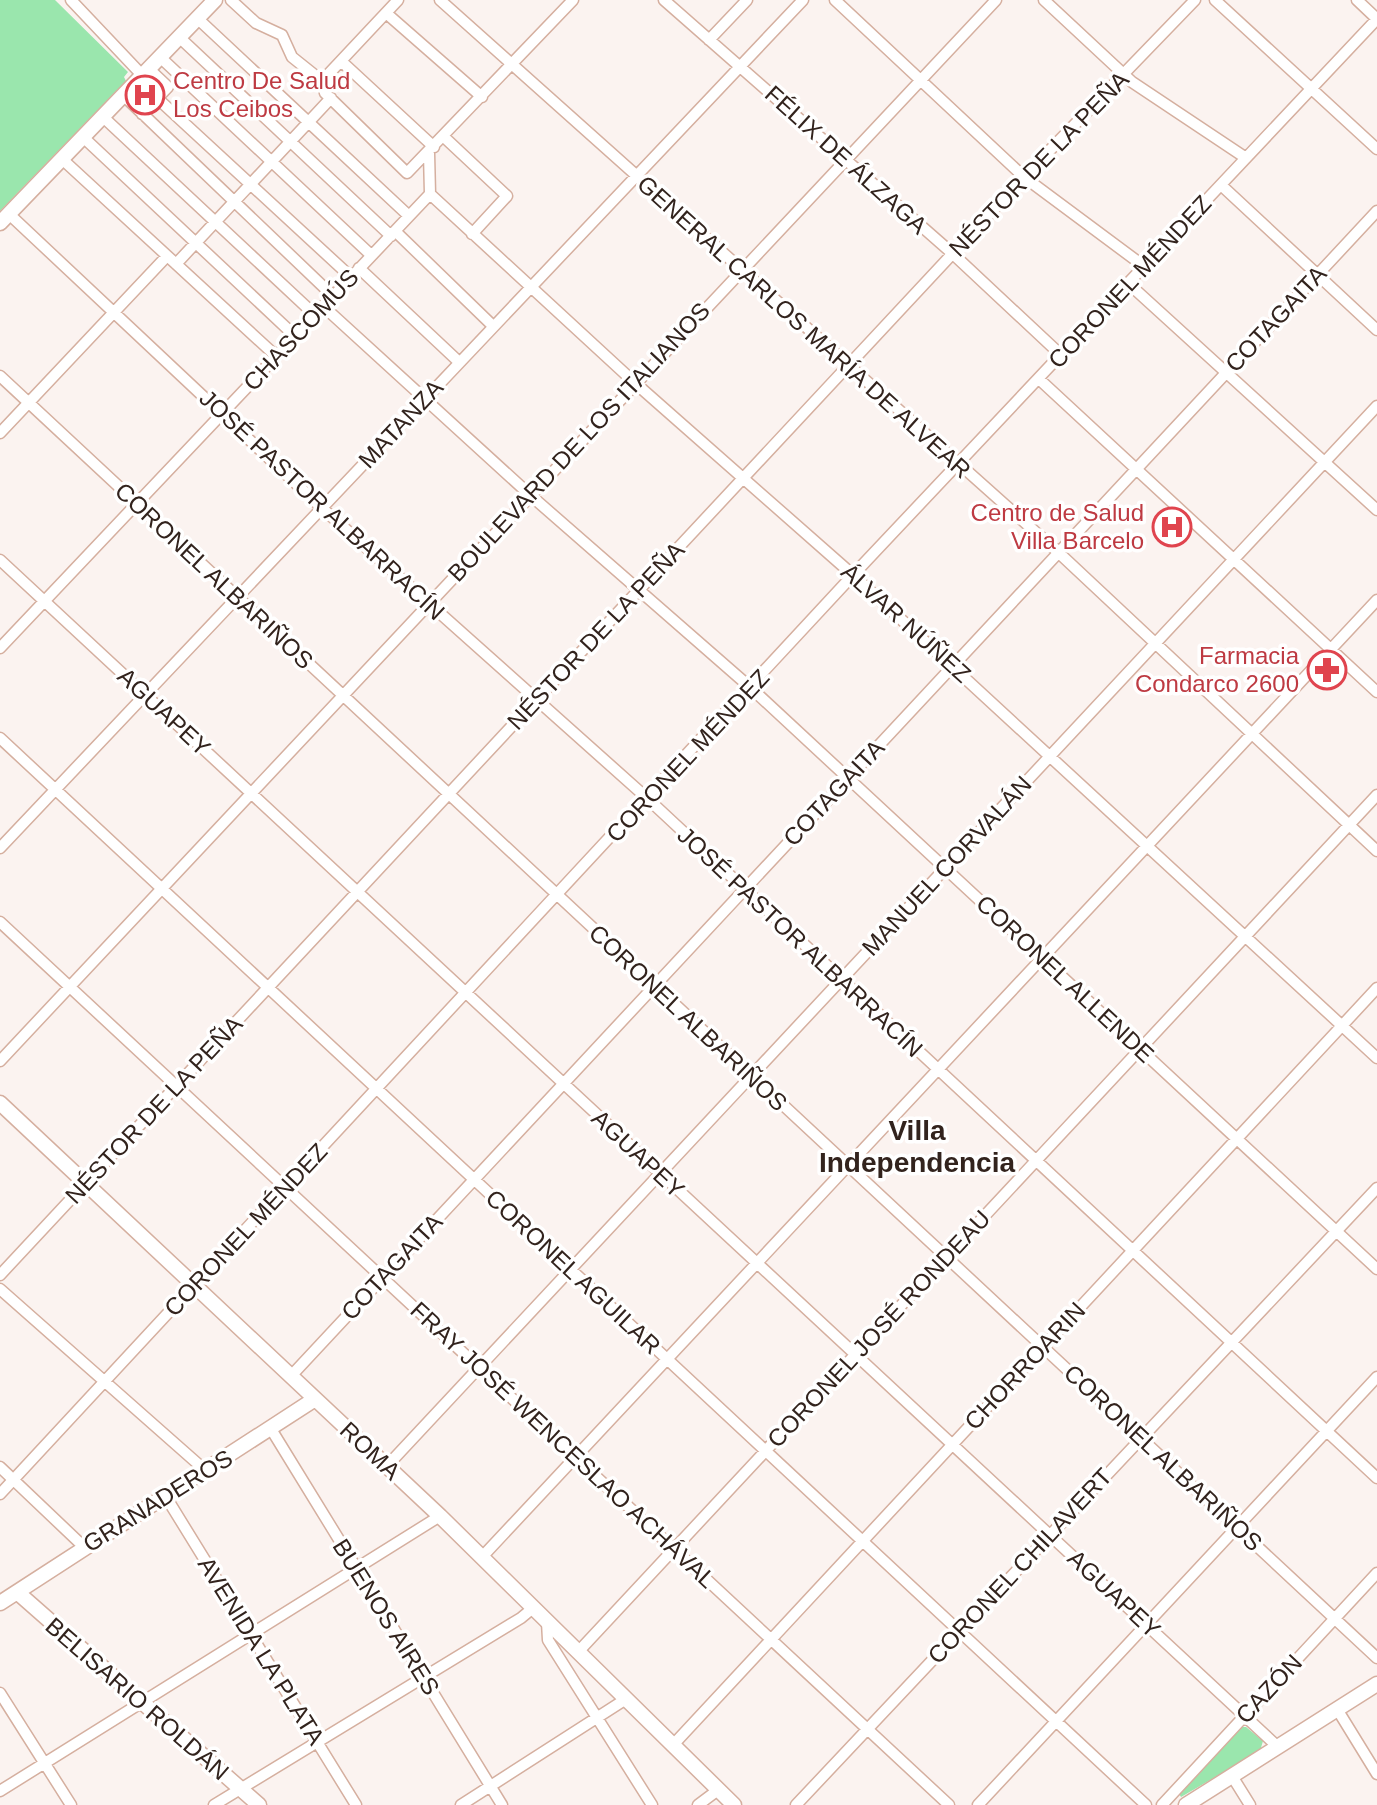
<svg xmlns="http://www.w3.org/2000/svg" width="1377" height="1805" font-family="Helvetica,sans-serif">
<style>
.green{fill:#9ae6ad}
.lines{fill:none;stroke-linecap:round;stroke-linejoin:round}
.street-casing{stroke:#d5af9f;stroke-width:13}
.secondary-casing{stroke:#d5af9f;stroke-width:17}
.street{stroke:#fff;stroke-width:10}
.secondary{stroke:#fff;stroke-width:14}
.labels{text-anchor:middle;stroke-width:7;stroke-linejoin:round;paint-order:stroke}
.health-label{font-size:24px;fill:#be3a42;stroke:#fff;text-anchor:end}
.street-label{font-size:24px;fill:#32231d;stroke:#fff}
.quarter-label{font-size:28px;font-weight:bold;fill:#32231d;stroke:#fff}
</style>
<rect width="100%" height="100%" fill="#fbf3f0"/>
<!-- green -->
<path class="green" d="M0,0H55L128,72L124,77L126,81L0,211Z
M1240,1727H1246L1263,1741L1260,1751L1181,1797L1178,1792Z"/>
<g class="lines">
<defs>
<path id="street" d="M71,0L142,75
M231,0L256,23L282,35L292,57L322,81L325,93L407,173L573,0
M440,0L1059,553L1377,851
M664,0L953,254L1061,355
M835,0L1024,177L1145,267
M1044,0L1132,82L1246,158
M1215,0L1377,149
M386,13L482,97
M197,18L409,216
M179,37L391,236
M709,40L747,0
M160,57L371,255
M341,61L434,147
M322,81L398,0
M123,95L333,296
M157,98L351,277
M142,114L168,87L149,69
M102,116L315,315
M83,137L295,336
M444,137L507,196L472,234
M62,159L276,356
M1221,185L1377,330
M430,194L634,382L853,575L1377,1058
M9,214L322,508L648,799L1377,1478
M395,231L493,326
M176,264L331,98
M359,268L459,362
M1129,284L1377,510
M323,306L529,494L751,688L1377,1269
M0,376L1377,1658
M1040,380L1377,692
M0,433L167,256
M0,560L1278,1747
M0,648L430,194L429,153
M0,738L1146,1805
M0,848L803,0
M0,922L949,1805
M0,1061L996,0
M0,1275L1024,177L1195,0
M0,1289L206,1471
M291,1376L1377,211
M271,1429L502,1805
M387,1466L1377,406
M0,1467L84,1547
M0,1494L853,575L1377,19L1357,0
M166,1497L356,1805
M482,1557L1377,600
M547,1622L548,1640L652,1805
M578,1652L1377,795
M0,1693L71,1805
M1337,1709L1377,1774
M673,1745L1377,988
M1232,1776L1250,1805
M0,1791L440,1516
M214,1805L521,1618L533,1608
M461,1805L626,1699
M698,1805L718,1790
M796,1805L1377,1188
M978,1805L1377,1377
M1162,1805L1377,1573"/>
<path id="secondary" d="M0,223L215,0
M0,1103L440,1516L734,1805
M17,1592L259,1805
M0,1603L315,1399
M1186,1805L1377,1684"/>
</defs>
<!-- street casing -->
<use href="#street" class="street-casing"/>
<!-- secondary casing -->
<use href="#secondary" class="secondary-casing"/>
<!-- street -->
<use href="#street" class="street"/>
<!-- secondary -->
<use href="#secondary" class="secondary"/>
</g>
<!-- icons -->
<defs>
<symbol id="hospital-ring" viewBox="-11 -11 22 22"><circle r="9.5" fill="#fff" stroke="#e0444e" stroke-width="1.5"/><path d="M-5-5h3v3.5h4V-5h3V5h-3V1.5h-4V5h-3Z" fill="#e0444e"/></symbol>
<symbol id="pharmacy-ring" viewBox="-11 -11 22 22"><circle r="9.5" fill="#fff" stroke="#e0444e" stroke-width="1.5"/><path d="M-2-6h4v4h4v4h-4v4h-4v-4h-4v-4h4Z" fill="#e0444e"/></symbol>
</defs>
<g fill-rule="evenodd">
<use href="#hospital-ring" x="123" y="73" width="44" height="44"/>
<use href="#hospital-ring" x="1150" y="505" width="44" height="44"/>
<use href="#pharmacy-ring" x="1305" y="648" width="44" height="44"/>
</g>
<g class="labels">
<!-- health labels -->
<g class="health-label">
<text x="173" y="89" text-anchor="start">Centro De Salud<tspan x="173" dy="28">Los Ceibos</tspan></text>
<text x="1144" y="521">Centro de Salud<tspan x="1144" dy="28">Villa Barcelo</tspan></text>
<text x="1299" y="664">Farmacia<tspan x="1299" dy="28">Condarco 2600</tspan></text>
</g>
<!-- street labels -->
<g class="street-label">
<text transform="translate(846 160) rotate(42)" y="8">FÉLIX DE ÁLZAGA</text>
<text transform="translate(1039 164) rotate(-46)" y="8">NÉSTOR DE LA PEÑA</text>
<text transform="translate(1130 282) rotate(-47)" y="8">CORONEL MÉNDEZ</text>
<text transform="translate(1276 319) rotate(-47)" y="8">COTAGAITA</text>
<text transform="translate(804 327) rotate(42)" y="8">GENERAL CARLOS MARÍA DE ALVEAR</text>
<text transform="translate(301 330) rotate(-47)" y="8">CHASCOMÚS</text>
<text transform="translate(401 424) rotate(-47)" y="8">MATANZA</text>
<text transform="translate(579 442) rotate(-47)" y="8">BOULEVARD DE LOS ITALIANOS</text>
<text transform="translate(322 505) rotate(43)" y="8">JOSÉ PASTOR ALBARRACÍN</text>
<text transform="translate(214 576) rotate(43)" y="8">CORONEL ALBARIÑOS</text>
<text transform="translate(906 623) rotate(42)" y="8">ÁLVAR NÚÑEZ</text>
<text transform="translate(596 636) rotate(-47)" y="8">NÉSTOR DE LA PEÑA</text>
<text transform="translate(164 712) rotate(43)" y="8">AGUAPEY</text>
<text transform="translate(688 756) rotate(-47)" y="8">CORONEL MÉNDEZ</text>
<text transform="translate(834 793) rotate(-47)" y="8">COTAGAITA</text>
<text transform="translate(947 866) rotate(-47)" y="8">MANUEL CORVALÁN</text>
<text transform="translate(800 942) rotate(43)" y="8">JOSÉ PASTOR ALBARRACÍN</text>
<text transform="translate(1065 979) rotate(43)" y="8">CORONEL ALLENDE</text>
<text transform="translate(688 1018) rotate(43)" y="8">CORONEL ALBARIÑOS</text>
<text transform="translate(154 1110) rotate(-47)" y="8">NÉSTOR DE LA PEÑA</text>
<text transform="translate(638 1154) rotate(43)" y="8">AGUAPEY</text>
<text transform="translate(246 1230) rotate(-47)" y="8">CORONEL MÉNDEZ</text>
<text transform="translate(392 1267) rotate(-47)" y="8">COTAGAITA</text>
<text transform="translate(573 1272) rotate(43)" y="8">CORONEL AGUILAR</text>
<text transform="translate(879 1329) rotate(-47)" y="8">CORONEL JOSÉ RONDEAU</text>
<text transform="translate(1025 1366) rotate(-47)" y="8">CHORROARIN</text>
<text transform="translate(563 1445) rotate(43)" y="8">FRAY JOSÉ WENCESLAO ACHÁVAL</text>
<text transform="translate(370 1451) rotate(43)" y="8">ROMA</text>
<text transform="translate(1163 1458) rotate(43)" y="8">CORONEL ALBARIÑOS</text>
<text transform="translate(158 1501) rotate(-32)" y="8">GRANADEROS</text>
<text transform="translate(1020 1566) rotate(-47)" y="8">CORONEL CHILAVERT</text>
<text transform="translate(1114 1594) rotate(43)" y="8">AGUAPEY</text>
<text transform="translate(386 1617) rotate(58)" y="8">BUENOS AIRES</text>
<text transform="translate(261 1651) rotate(58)" y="8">AVENIDA LA PLATA</text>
<text transform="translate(1269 1689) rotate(-47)" y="8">CAZÓN</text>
<text transform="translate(137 1699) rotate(41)" y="8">BELISARIO ROLDÁN</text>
</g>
<!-- quarter labels -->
<g class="quarter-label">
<text x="917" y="1140">Villa<tspan x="917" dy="32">Independencia</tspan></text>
</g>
</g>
</svg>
